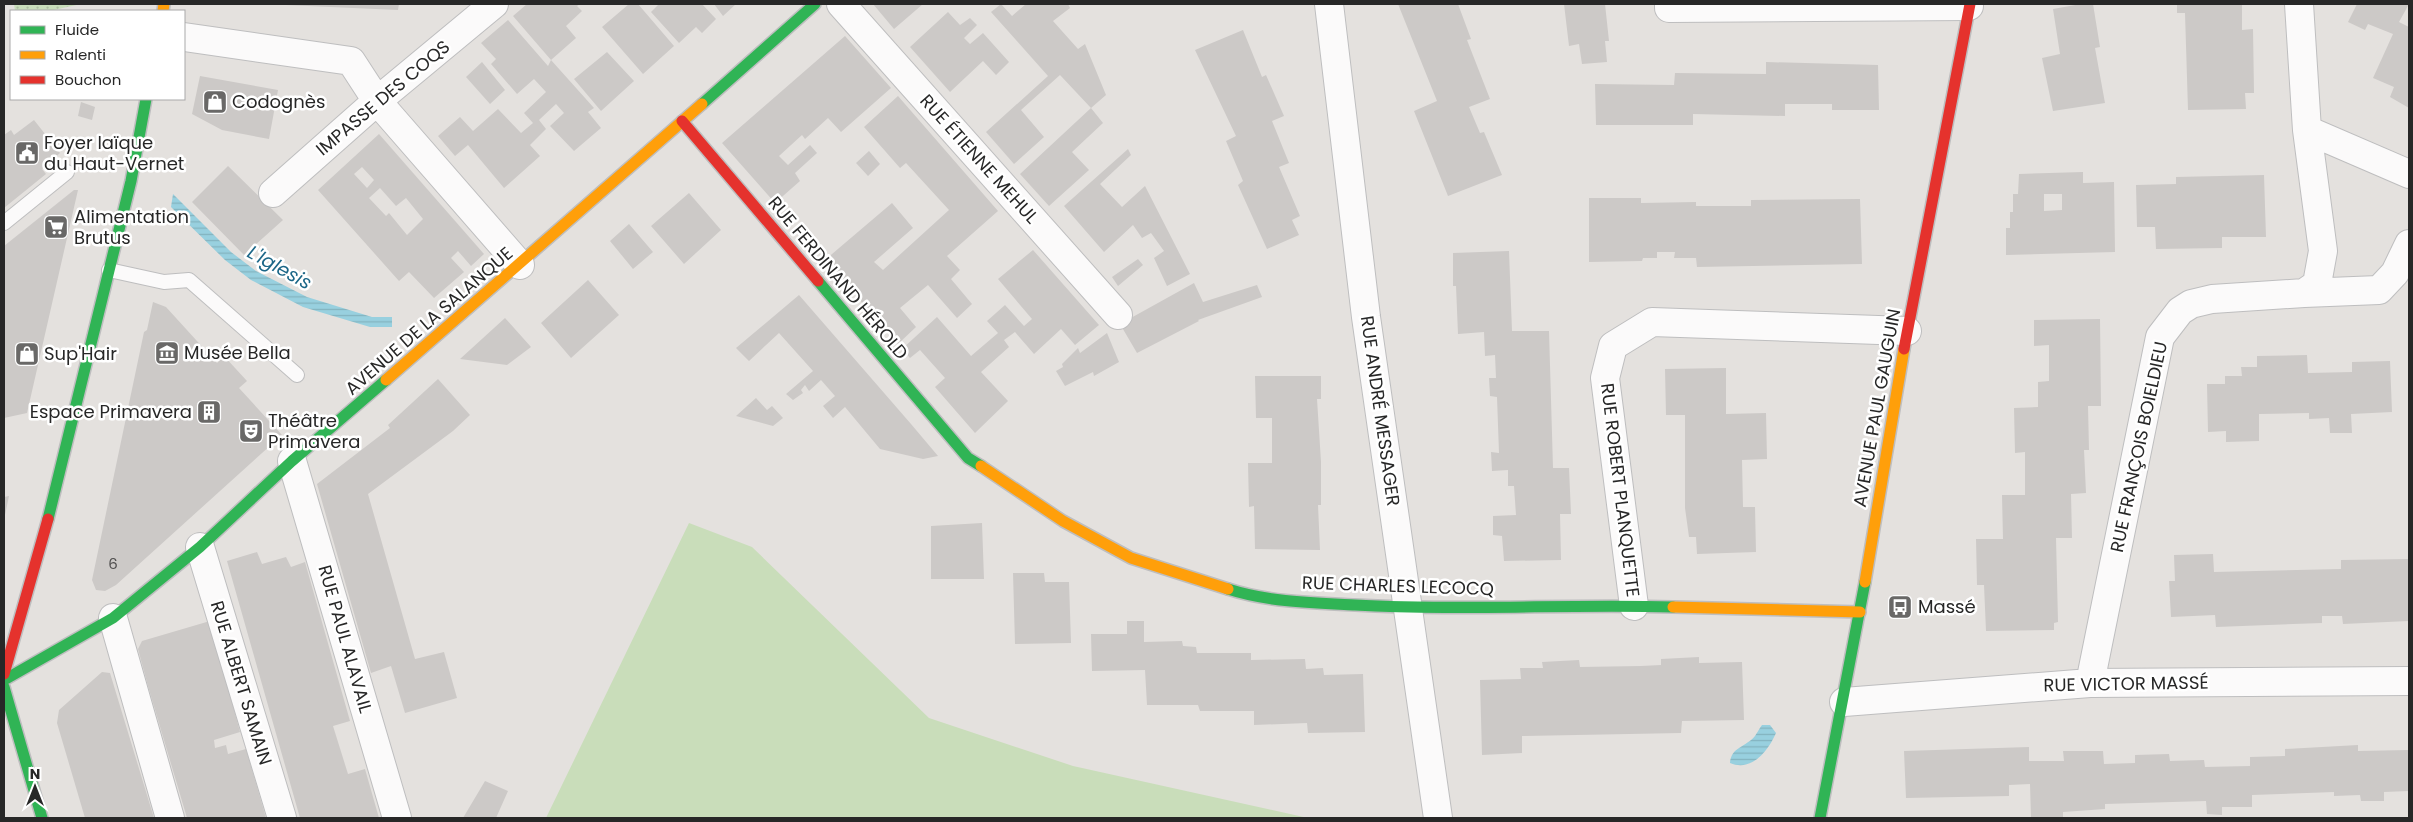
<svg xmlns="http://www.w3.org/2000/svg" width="2413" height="822" font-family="Poppins,sans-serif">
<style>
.grass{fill:#c9ddba}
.park{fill:url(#park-dots)}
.water{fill:url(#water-rules)}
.building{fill:#ccc9c7;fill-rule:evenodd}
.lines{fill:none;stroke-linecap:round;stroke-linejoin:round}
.lane-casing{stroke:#bebebf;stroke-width:16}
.street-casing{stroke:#bebebf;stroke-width:30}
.fast-casing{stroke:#bebebf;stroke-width:14}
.slow-casing{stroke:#bebebf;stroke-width:14}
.jam-casing{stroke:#bebebf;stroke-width:14}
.lane{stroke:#fbfafa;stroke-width:14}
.street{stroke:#fbfafa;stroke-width:28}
.fast{stroke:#30b455;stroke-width:11}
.slow{stroke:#ff9f0a;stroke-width:11}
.jam{stroke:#e5322d;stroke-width:11}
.labels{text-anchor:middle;stroke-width:5;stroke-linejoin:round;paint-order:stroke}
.number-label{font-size:15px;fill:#515050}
.street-label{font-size:18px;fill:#272727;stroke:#fff}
.poi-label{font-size:18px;fill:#272727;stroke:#fff;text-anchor:start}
.water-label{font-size:19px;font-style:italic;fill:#1b6687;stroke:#fff}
</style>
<defs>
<pattern id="park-dots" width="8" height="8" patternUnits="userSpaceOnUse" patternTransform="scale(1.25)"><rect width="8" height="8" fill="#c9ddba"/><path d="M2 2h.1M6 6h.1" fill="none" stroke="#adbea0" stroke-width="1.8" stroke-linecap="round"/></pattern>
<pattern id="water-rules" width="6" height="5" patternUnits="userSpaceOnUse" patternTransform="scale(1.25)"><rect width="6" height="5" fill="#98d0df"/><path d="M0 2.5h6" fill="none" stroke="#83b3bf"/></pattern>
</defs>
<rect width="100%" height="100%" fill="#e4e1de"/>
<!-- grass -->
<path class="grass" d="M689,523L752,547L929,718L1073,766L1308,818H546Z"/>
<!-- park -->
<path class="park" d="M14,4H81L49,11H15Z"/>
<!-- water -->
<path class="water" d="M173,194L231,252L256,271L307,297L372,317H392V327H370L303,307L251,280L225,260L171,207Z
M1762,725H1770L1776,733C1768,751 1752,772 1730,763C1731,747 1746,747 1755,736C1757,733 1759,729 1762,725Z"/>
<!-- building -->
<path class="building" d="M263,4H399L398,10Z
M527,4H580L577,6L582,11L566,26L576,38L551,60L513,16Z
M629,4H638L674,46L643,74L602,27Z
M659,4H702L716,19L702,33L696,27L679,43L651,12Z
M714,4H736L723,16Z
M873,4H923L894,29Z
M1001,4L1012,16L1026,4H1068L1070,8L1053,21L1078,49L1085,44L1106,95L1091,108L1060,75L1021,110L1044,137L1014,164L986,132L1048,76L991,12Z
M1398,4H1458L1471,39L1467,40L1490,99L1469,107L1480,133L1484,132L1502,175L1448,196L1414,111L1437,101Z
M1564,4H1605L1609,41H1605L1607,62L1582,64L1579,44L1569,46Z
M2081,4H2093L2100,47L2095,48L2105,103L2053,111L2042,58L2060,54L2053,9Z
M2177,4H2242V30L2253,29L2254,93H2245L2246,109L2188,110L2185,13H2177Z
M2357,4H2409L2399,22L2409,27V108L2390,97L2394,87L2373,78L2393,34L2368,24L2365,30L2348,22Z
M948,12L960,25L970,18L977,25L964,38L970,44L983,33L1009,62L996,75L983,61L950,92L910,47Z
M508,20L548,66L551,60L594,108L588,112L601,128L574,151L550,126L564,113L556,104L539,120L546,129L530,145L540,156L504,188L468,145L455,156L438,136L460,117L473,131L498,109L521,133L533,123L524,113L546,92L534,79L517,94L491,64L496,59L481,43Z
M1243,30L1262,77L1266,75L1284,116L1272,121L1289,163L1279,167L1300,216L1292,220L1299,235L1267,249L1238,185L1243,181L1226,141L1236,136L1195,50Z
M845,36L891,88L841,132L828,118L805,139L802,135L779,156L788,165L810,145L817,153L795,173L800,181L775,203L722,143Z
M607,52L634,81L601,111L574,79Z
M482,62L505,90L490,104L466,77Z
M1766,62L1878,65L1879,110H1832V104H1785V116L1693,114V125H1596L1595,84L1674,85L1675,73L1766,74Z
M200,76L278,90L269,139L222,130L192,114Z
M898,96L998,211L947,256L960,270L951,279L972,304L957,318L928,285L900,308L916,327L898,344L825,260L892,203L913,228L874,262L883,270L949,210L906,163L900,168L864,127Z
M81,102L95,107L92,120L78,116Z
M1091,108L1103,123L1072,152L1089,170L1049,206L1020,174Z
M34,120L60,153L42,169L46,174L4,208V135L11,130L14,135Z
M379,134L484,254L471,266L458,251L451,258L464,272L434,298L409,272L399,281L318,190ZM362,167L374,180L367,188L354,174ZM380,188L396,206L406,198L423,219L407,235L389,213L386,216L369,198Z
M1128,149L1131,155L1100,184L1122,207L1145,186L1190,274L1167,286L1154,258L1164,251L1151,233L1142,238L1133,225L1104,252L1064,206Z
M869,151L880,164L868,176L856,163Z
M228,166L283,220L244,255L192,202Z
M2083,172V183L2114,182L2115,252L2006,255V228H2010V212H2013V194H2018L2019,174ZM2044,194H2062V210L2044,211Z
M2264,175L2266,237H2222V248L2156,249L2155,227H2137L2136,185L2176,184V177Z
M74,190H78L27,413L4,418V246Z
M689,193L721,230L684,264L651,226Z
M1589,198H1641V203L1696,202V206H1751V200L1860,199L1862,264L1697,267L1696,258H1674L1675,252H1657V258H1643L1642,261L1589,262Z
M629,224L653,252L633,269L610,241Z
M1033,250L1099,325L1075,345L1061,329L1034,354L1015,332L1004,340L1009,347L981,372L1008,401L975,433L935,387L945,378L920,350L910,358L902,349L937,317L971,356L998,333L987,321L1005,305L1024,326L1032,319L998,279Z
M1509,251L1512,331H1549L1553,468H1569L1571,514H1560L1561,560L1504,561L1502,536L1493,535V516L1516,515L1514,486H1508V470L1492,471L1491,452L1499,453L1497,397L1490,396L1489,378H1496L1495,355L1485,356L1484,332L1458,334L1456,286H1453V253Z
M1138,259L1143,265L1118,286L1112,277Z
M588,280L619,315L571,358L541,323Z
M1194,283L1203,302L1257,285L1262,297L1198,320L1199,321L1137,353L1120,324Z
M799,295L911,424L938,456L923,459L880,449L845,407L833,418L823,406L835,396L821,380L809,391L805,385L801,390L803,393L793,400L786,394L813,371L779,333L749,361L736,348Z
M153,302L166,307L217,363L224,356L247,381L239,388L282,435L116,585L105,591L96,590L92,580L144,332L147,330Z
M505,318L531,347L507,365L460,359Z
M2100,319L2101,406H2088L2089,450H2084L2086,493L2071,494L2072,538H2056L2058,622L2054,623V630L1986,631L1984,585H1977L1976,539H2003L2002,495H2025V452L2015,453L2014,408L2038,407V382L2049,381V345L2034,346V320Z
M1107,333L1119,362L1094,376L1093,372L1065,386L1056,371L1063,367L1062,364L1078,348L1080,353Z
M2307,355L2308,373L2352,372V362L2390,361L2392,412L2351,414L2352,433H2330L2329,418L2309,419V413L2259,414V441L2226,442V431L2208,432L2207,384H2225V376H2242L2241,367H2257V356Z
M1726,368V414L1766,413L1767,459L1742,460L1743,507H1755L1756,552L1697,554L1696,537H1689L1685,508V415H1666L1665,369Z
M1255,376H1321V399H1317L1321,462V505H1318L1320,550L1255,549L1254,506L1249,507L1248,463H1272V418H1256Z
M438,379L470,415L453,431L368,494L415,659L444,652L457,698L405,713L391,666L371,673L317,484L390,428L388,425Z
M756,398L767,410L772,406L783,418L773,426L736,416Z
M9,496L5,515H4V497Z
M982,523L984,579H931V526Z
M257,552L262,564L286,557L291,567L305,562L350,721L333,726L348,774L365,769L379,818H300L227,561Z
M2213,554L2214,572L2341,569V560L2409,559V621L2343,624L2342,616H2322V623L2216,627L2215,615L2171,617L2169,581H2175L2174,555Z
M1013,573H1044L1045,582H1069L1071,643L1015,644Z
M210,621L240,732L214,740L215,748L226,745L228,754L246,749L266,818H187L148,686L138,649L142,641Z
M1127,621H1144V642L1182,641L1183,646L1196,647L1197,653H1251V660L1305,659L1306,669L1323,668L1324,675L1363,674L1365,732L1308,733L1307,723L1254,725V711H1200L1198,705H1147L1145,670L1092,671L1091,634H1127Z
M1699,657V663L1742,662L1744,720L1682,721L1681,733L1522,736V753L1482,755L1480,680L1521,679L1520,668H1543L1542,662L1579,660L1580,667L1641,666L1661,665V659Z
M102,672L110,673L154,818H85L57,723L59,710Z
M2358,745V751L2409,750V791L2384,792V801H2361L2360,795L2334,796V792L2252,795V807H2222V815L2207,814L2206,801L2105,804V809L2063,812V818H2031L2030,784L2009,785V796L1906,798L1904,751L2029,747V761H2064L2063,751H2103L2104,764L2135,763V755L2169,754L2170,761L2204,760L2205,767L2250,766V757L2285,756V749Z
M485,781L508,791L496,818H463Z"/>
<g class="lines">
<defs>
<path id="lane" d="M4,223L67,172
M109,270L164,282L189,280L297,375"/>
<path id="street" d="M841,4L1118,315
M1329,4L1366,317L1438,818
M1669,4V8L1969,6
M184,37L351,61L377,101L520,265
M2307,130L2409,174
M273,193L377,101L494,4
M2304,293L2379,290L2395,273L2409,244
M292,461L397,818
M200,547L282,818
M1634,606L1605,378L1613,346L1652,322L1907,331
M113,618L170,818
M2090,683L2160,337L2180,311L2191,304L2212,299L2304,293L2317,284L2323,251L2307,130L2299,4
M1844,702L2090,683L2409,681"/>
<path id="fast" d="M702,104L815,4
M818,281L968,458L981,466
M48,519L131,181L146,99
M1228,589C1268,602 1313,603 1355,605C1461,611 1567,604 1673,607
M4,680L113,618L200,547L292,461L386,380
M4,687L42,818
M1820,818L1865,582"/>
<path id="slow" d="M163,11L164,4
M386,380L702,104
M981,466L1063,521L1131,558L1228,589
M1865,582L1904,349
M1673,607L1860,612"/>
<path id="jam" d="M682,121L818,281
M1904,349L1970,4
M4,674L48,519"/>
</defs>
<!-- lane casing -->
<use href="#lane" class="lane-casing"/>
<!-- street casing -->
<use href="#street" class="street-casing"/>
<!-- fast casing -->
<use href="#fast" class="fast-casing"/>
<!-- slow casing -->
<use href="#slow" class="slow-casing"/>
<!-- jam casing -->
<use href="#jam" class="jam-casing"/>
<!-- lane -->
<use href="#lane" class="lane"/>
<!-- street -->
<use href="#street" class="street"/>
<!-- fast -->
<use href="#fast" class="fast"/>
<!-- slow -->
<use href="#slow" class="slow"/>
<!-- jam -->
<use href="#jam" class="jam"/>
</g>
<!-- icons -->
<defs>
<symbol id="shop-square" viewBox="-11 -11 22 22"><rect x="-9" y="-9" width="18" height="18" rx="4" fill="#696867" stroke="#fff"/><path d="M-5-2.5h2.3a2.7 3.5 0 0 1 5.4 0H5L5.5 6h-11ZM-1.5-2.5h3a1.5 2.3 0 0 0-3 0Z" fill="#fff"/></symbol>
<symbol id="civic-square" viewBox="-11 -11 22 22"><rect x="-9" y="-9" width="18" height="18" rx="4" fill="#696867" stroke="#fff"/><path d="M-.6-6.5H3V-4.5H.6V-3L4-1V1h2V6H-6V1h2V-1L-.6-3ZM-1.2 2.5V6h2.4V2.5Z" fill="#fff"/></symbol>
<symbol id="supermarket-square" viewBox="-11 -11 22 22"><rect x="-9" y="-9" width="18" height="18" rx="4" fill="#696867" stroke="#fff"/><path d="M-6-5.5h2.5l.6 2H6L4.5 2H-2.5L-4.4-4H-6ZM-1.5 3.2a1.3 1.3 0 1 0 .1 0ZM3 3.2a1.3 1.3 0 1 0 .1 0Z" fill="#fff"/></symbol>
<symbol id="museum-square" viewBox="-11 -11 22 22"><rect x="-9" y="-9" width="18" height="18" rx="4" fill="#696867" stroke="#fff"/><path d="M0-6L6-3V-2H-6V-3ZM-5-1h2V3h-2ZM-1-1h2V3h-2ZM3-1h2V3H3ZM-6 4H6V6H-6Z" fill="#fff"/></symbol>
<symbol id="building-square" viewBox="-11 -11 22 22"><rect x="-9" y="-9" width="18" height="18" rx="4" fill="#696867" stroke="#fff"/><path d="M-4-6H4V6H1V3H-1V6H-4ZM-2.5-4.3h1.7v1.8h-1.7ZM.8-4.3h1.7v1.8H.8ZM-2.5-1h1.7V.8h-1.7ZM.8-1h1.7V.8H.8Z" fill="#fff"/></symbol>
<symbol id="theatre-square" viewBox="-11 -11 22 22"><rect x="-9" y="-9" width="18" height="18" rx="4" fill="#696867" stroke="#fff"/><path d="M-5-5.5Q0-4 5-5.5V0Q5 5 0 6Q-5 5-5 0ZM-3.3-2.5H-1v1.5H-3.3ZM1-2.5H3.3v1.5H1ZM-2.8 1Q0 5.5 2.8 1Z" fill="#fff"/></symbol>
<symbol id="bus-square" viewBox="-11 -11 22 22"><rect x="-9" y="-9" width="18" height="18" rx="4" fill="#696867" stroke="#fff"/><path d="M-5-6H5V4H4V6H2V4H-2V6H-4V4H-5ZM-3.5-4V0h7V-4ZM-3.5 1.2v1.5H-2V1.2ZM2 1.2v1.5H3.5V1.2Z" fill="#fff"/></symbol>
</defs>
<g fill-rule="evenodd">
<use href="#shop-square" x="201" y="88" width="28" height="28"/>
<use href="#civic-square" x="13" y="139" width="28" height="28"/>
<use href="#supermarket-square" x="42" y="213" width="28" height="28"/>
<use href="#museum-square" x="153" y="339" width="28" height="28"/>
<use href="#shop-square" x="13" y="340" width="28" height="28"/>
<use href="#building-square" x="195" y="398" width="28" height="28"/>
<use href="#theatre-square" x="237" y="417" width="28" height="28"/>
<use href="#bus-square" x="1886" y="593" width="28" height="28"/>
</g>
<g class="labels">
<!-- number labels -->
<g class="number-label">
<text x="113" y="569">6</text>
</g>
<!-- street labels -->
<g class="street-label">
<text transform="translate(383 98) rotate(-40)" y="6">IMPASSE DES COQS</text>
<text transform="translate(979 159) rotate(48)" y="6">RUE ÉTIENNE MEHUL</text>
<text transform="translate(838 278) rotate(50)" y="6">RUE FERDINAND HÉROLD</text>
<text transform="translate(429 321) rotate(-41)" y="6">AVENUE DE LA SALANQUE</text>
<text transform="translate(1877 408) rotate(-80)" y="6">AVENUE PAUL GAUGUIN</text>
<text transform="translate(1380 411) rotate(82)" y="6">RUE ANDRÉ MESSAGER</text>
<text transform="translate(2139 447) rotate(-78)" y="6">RUE FRANÇOIS BOIELDIEU</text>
<text transform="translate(1620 490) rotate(83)" y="6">RUE ROBERT PLANQUETTE</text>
<text transform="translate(1398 586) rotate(2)" y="6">RUE CHARLES LECOCQ</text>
<text transform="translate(345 639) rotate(74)" y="6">RUE PAUL ALAVAIL</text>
<text transform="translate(241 683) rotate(73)" y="6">RUE ALBERT SAMAIN</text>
<text transform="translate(2126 684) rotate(-1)" y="6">RUE VICTOR MASSÉ</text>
</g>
<!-- poi labels -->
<g class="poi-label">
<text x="232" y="108">Codognès</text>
<text x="44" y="149">Foyer laïque<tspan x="44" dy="21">du Haut-Vernet</tspan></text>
<text x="74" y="223">Alimentation<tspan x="74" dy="21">Brutus</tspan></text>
<text x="184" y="359">Musée Bella</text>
<text x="44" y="360">Sup'Hair</text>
<text x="192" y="418" text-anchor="end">Espace Primavera</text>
<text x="268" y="427">Théâtre<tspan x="268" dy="21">Primavera</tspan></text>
<text x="1918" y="613">Massé</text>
</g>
<!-- water labels -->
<g class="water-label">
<text transform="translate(280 267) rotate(29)" y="7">L'Iglesis</text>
</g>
</g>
<!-- border -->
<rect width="2413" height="822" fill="none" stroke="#272727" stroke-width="10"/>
<!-- legend -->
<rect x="10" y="10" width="175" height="90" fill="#ffffff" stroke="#a9a9a9"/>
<rect x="20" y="26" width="25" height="8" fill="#30b455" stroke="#a9a9a9"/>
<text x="55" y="35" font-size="15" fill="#272727">Fluide</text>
<rect x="20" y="51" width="25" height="8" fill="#ff9f0a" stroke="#a9a9a9"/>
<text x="55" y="60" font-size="15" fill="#272727">Ralenti</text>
<rect x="20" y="76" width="25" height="8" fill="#e5322d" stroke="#a9a9a9"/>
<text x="55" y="85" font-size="15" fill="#272727">Bouchon</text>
<!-- north arrow -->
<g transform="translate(35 787)" stroke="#ffffff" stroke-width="4" paint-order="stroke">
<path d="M0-4L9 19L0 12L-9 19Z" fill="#272727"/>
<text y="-8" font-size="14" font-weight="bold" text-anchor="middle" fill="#272727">N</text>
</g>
</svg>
